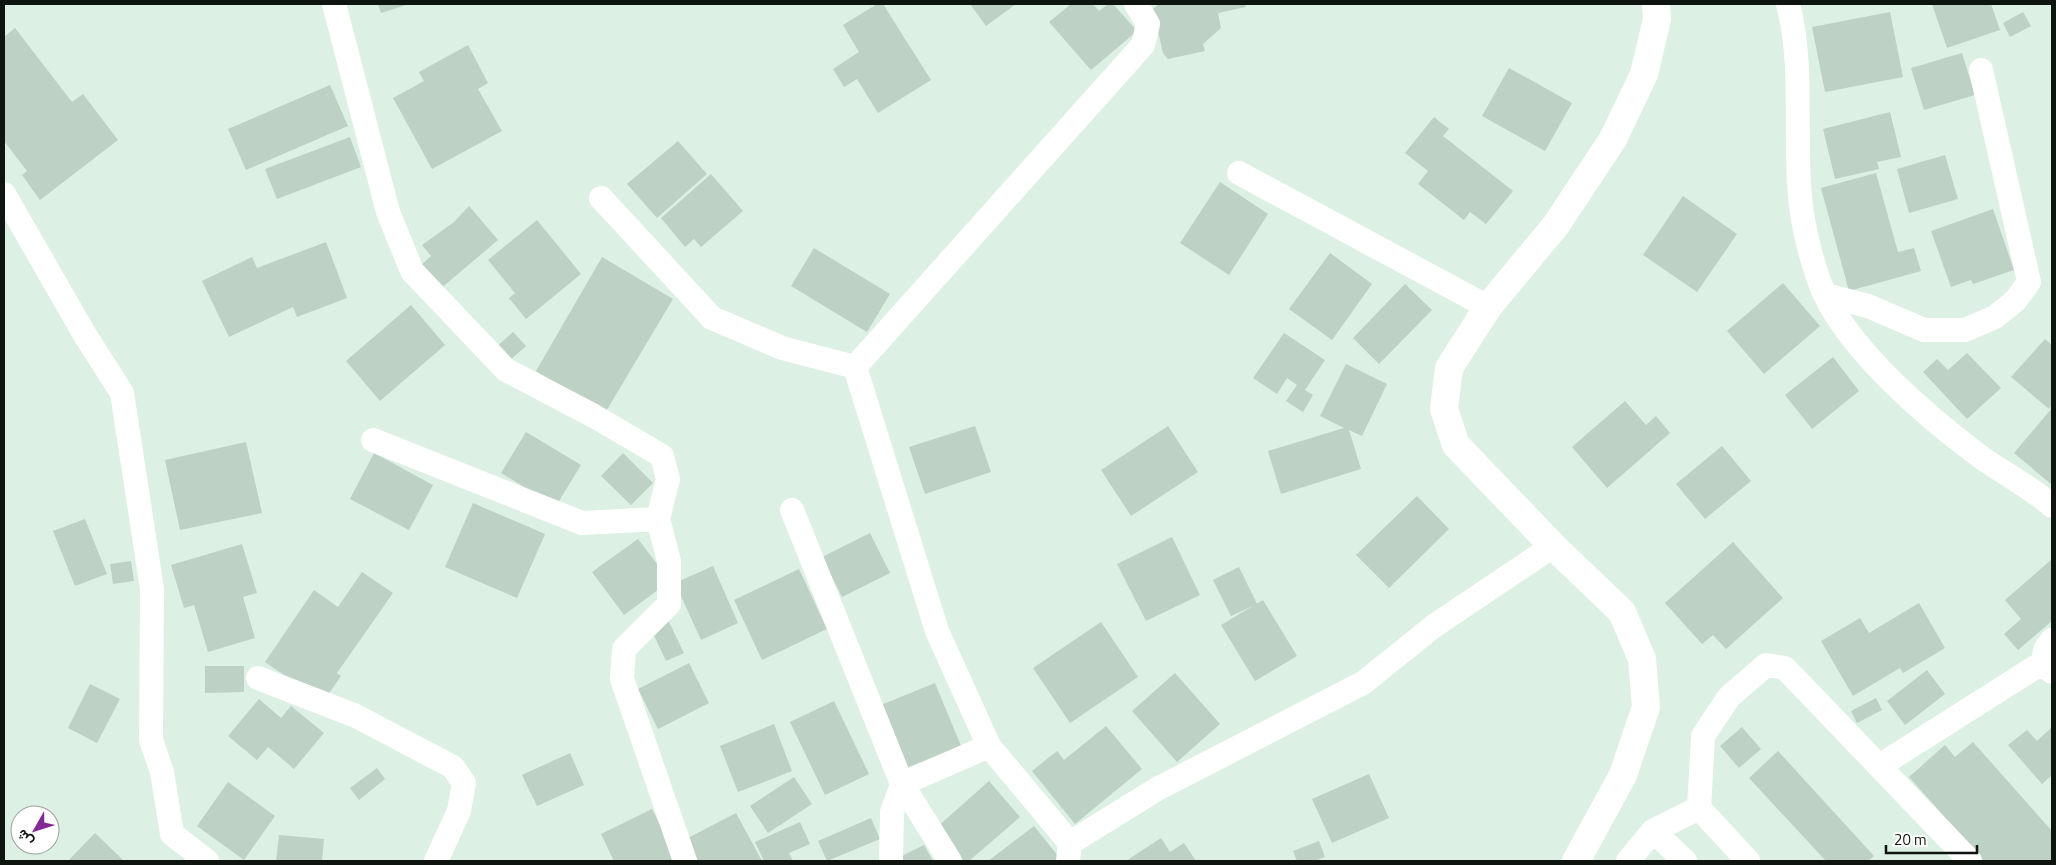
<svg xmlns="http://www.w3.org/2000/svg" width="2056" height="865" font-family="'Titillium Web',Vazirmatn,sans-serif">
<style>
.building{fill:#bdd1c4}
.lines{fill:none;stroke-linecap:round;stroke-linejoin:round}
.street{stroke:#fff;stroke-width:24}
.secondary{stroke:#fff;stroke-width:28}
</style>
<rect width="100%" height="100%" fill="#dcf0e3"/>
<!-- building -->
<path class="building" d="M378,4H409L381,13Z
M877,4H883L931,80L878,113L857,79L844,87L833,69L859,52L843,25Z
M970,4H1016L986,26Z
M1071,4H1093L1099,11L1108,4H1113L1137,31L1091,70L1049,22Z
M1159,4H1245L1246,7L1218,13L1221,28L1203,44L1205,51L1168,59L1163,53L1153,9Z
M1932,4H1991L2000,30L1947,48Z
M1890,12L1903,77L1825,92L1812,27Z
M2023,12L2031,26L2010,37L2003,23Z
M15,28L72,102L83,94L118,140L40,200L22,175L27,171L4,141V37Z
M468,45L488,83L478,89L502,131L432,169L393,98L424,81L419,72Z
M1962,53L1975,95L1924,110L1911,68Z
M1509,68L1572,103L1545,151L1482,116Z
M330,85L348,126L246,170L228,129Z
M1890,112L1901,157L1877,162L1879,169L1835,179L1823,129Z
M1434,117L1449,129L1443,136L1513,191L1486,224L1470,212L1464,220L1418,184L1428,171L1405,153Z
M350,137L361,167L277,199L265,169Z
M678,141L707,174L657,218L627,184Z
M1945,155L1958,199L1909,213L1897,169Z
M1876,173L1898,252L1914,248L1921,271L1849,291L1821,188Z
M711,174L743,211L701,247L694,239L685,247L661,218Z
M1220,182L1268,214L1229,275L1180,243Z
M1683,196L1737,234L1697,292L1643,255Z
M469,206L498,240L439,290L419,267L431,256L422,245L454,222Z
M1993,209L2014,270L1973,284L1971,280L1951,287L1931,231Z
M537,220L581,274L526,319L509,298L515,293L488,260Z
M326,242L347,298L297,317L293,307L229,337L202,281L252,257L257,268Z
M814,248L890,294L867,332L791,286Z
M1330,253L1372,284L1332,340L1289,309Z
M602,257L673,299L605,413L536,371Z
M1783,283L1820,326L1764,374L1727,331Z
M1405,284L1432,310L1379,364L1353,338Z
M411,305L445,345L380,401L346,361Z
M513,332L526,346L507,363L494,349Z
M1284,333L1325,360L1305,390L1313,395L1303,412L1286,401L1297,385L1287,378L1277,394L1253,378Z
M2045,339L2052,345V405L2049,409L2011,377Z
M1967,353L2001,388L1967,419L1923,372L1937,359L1948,370Z
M1833,357L1859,391L1812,429L1785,395Z
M1346,364L1387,384L1362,436L1349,430L1361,469L1281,494L1268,451L1344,428L1320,416Z
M1625,401L1646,425L1656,416L1670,433L1607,488L1572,447Z
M2052,408V485L2014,453Z
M975,426L991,472L925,494L909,447Z
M1168,426L1198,472L1131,516L1101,470Z
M526,432L581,465L556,506L501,473Z
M246,442L262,513L180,530L165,460Z
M1722,446L1751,481L1705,519L1676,484Z
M374,453L433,485L409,530L350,499Z
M623,453L653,483L631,505L601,476Z
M1417,496L1449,529L1389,588L1356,555Z
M473,503L545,534L517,598L445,567Z
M85,519L107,574L75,586L53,531Z
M870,533L890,573L842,597L822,557Z
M1172,537L1200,595L1146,621L1117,564Z
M638,539L670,581L624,615L592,572Z
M1733,542L1783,598L1726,649L1713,635L1702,644L1665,603Z
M242,544L257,593L243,597L255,638L208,652L194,605L184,608L171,565Z
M2052,559V621L2018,650L2004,634L2021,619L2005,600Z
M131,561L134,581L113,584L110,564Z
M713,566L738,623L701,640L675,583Z
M1239,567L1257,604L1231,616L1213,580Z
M799,569L827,629L762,660L734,600Z
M362,572L393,593L337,673L341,676L323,702L265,662L314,590L338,607Z
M1263,600L1297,656L1255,681L1221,625Z
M1919,603L1945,648L1903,673L1900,668L1853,696L1821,641L1860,618L1869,633Z
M668,620L684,653L666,661L650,627Z
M1101,622L1138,677L1070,723L1033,668Z
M689,663L709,703L658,729L638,689Z
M205,666H244V692L205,693Z
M1927,670L1945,694L1905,725L1887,701Z
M1175,673L1220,724L1177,762L1132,711Z
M935,683L961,746L901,770L876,707Z
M90,684L120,699L97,743L68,728Z
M1876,698L1882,710L1857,723L1851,711Z
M259,699L281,718L291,706L324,733L294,769L268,747L257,760L228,736Z
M834,701L869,774L825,795L790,722Z
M774,724L792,771L738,792L720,746Z
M1106,726L1142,769L1075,824L1032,771L1057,751L1064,760Z
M1742,727L1761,749L1739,768L1720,746Z
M2052,727V775L2042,784L2008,745L2027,730L2037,741Z
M1973,742L2052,831V861H1984L1909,777L1945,745L1955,757Z
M1778,751L1874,856L1868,861H1826L1749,778Z
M570,753L584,785L537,806L522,775Z
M377,768L385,779L359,800L350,788Z
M1369,774L1389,818L1332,843L1312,799Z
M794,777L812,804L768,833L750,806Z
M989,781L1020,817L969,861H964L935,829Z
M228,782L275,816L244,860L197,826Z
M652,809L678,861H614L601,834Z
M736,813L762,861H698L686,839Z
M871,818L880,839L827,861L818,841Z
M800,822L810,844L789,853L793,861H764L755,842Z
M1034,826L1062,861H988Z
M95,833L124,861H68Z
M279,835L324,839L322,861H276Z
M1161,838L1170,852L1184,843L1196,861H1126Z
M1319,841L1325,857L1314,861H1297L1293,851Z
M924,845L933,861H898L896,859Z"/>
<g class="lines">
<!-- street -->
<path class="street" d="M334,4L388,212L412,271L506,370L594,416L662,456L668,479L658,519L669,561V604L624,649L622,679L685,861
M1788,4C1804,65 1794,133 1800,196C1802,223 1813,270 1825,295C1853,353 1926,416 1978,455C2002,473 2030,486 2052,506
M1239,173L1488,307
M4,194L85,335L122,393L152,589L151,740L162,772L172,834L207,861
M601,198L712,318L782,348L855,367
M1825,295L1868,306L1924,330H1965L1995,317L2015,301L2029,282L1981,70
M373,440L582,523L658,519
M792,510L902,784L989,746
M2052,640L2046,648L2042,663L2052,672
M258,678L356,716L453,767L464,783L459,811L436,861
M1881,765L2042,663
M1653,831L1685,861
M1070,843L1157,789L1363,683L1434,626L1553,546
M891,861L892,812L902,784L950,861
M1068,861L1070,843L989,746L937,631L855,367L1143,45L1148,24L1136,4
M1628,861L1653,831L1699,808
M1748,861L1699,808L1703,736L1729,697L1766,665L1785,668L1970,861"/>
<!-- secondary -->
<path class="secondary" d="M1576,861L1623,775L1646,707L1642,659L1622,612L1553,546L1456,445L1444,409L1449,368L1488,307L1556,225L1613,139L1644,74L1657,19L1656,4"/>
</g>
<!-- border -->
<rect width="2056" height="865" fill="none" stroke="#0e1511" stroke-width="10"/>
<!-- north arrow -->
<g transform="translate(35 830) rotate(231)"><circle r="24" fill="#ffffff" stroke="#9fa1a0"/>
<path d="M0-4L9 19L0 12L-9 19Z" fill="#832894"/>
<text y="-8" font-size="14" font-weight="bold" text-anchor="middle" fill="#0e1511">ش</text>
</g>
<!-- scale -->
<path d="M1886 845v8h91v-8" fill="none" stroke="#0e1511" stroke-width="2.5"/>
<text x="1894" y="845" font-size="15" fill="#0e1511" stroke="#ffffff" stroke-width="4" paint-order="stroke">20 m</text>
</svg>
